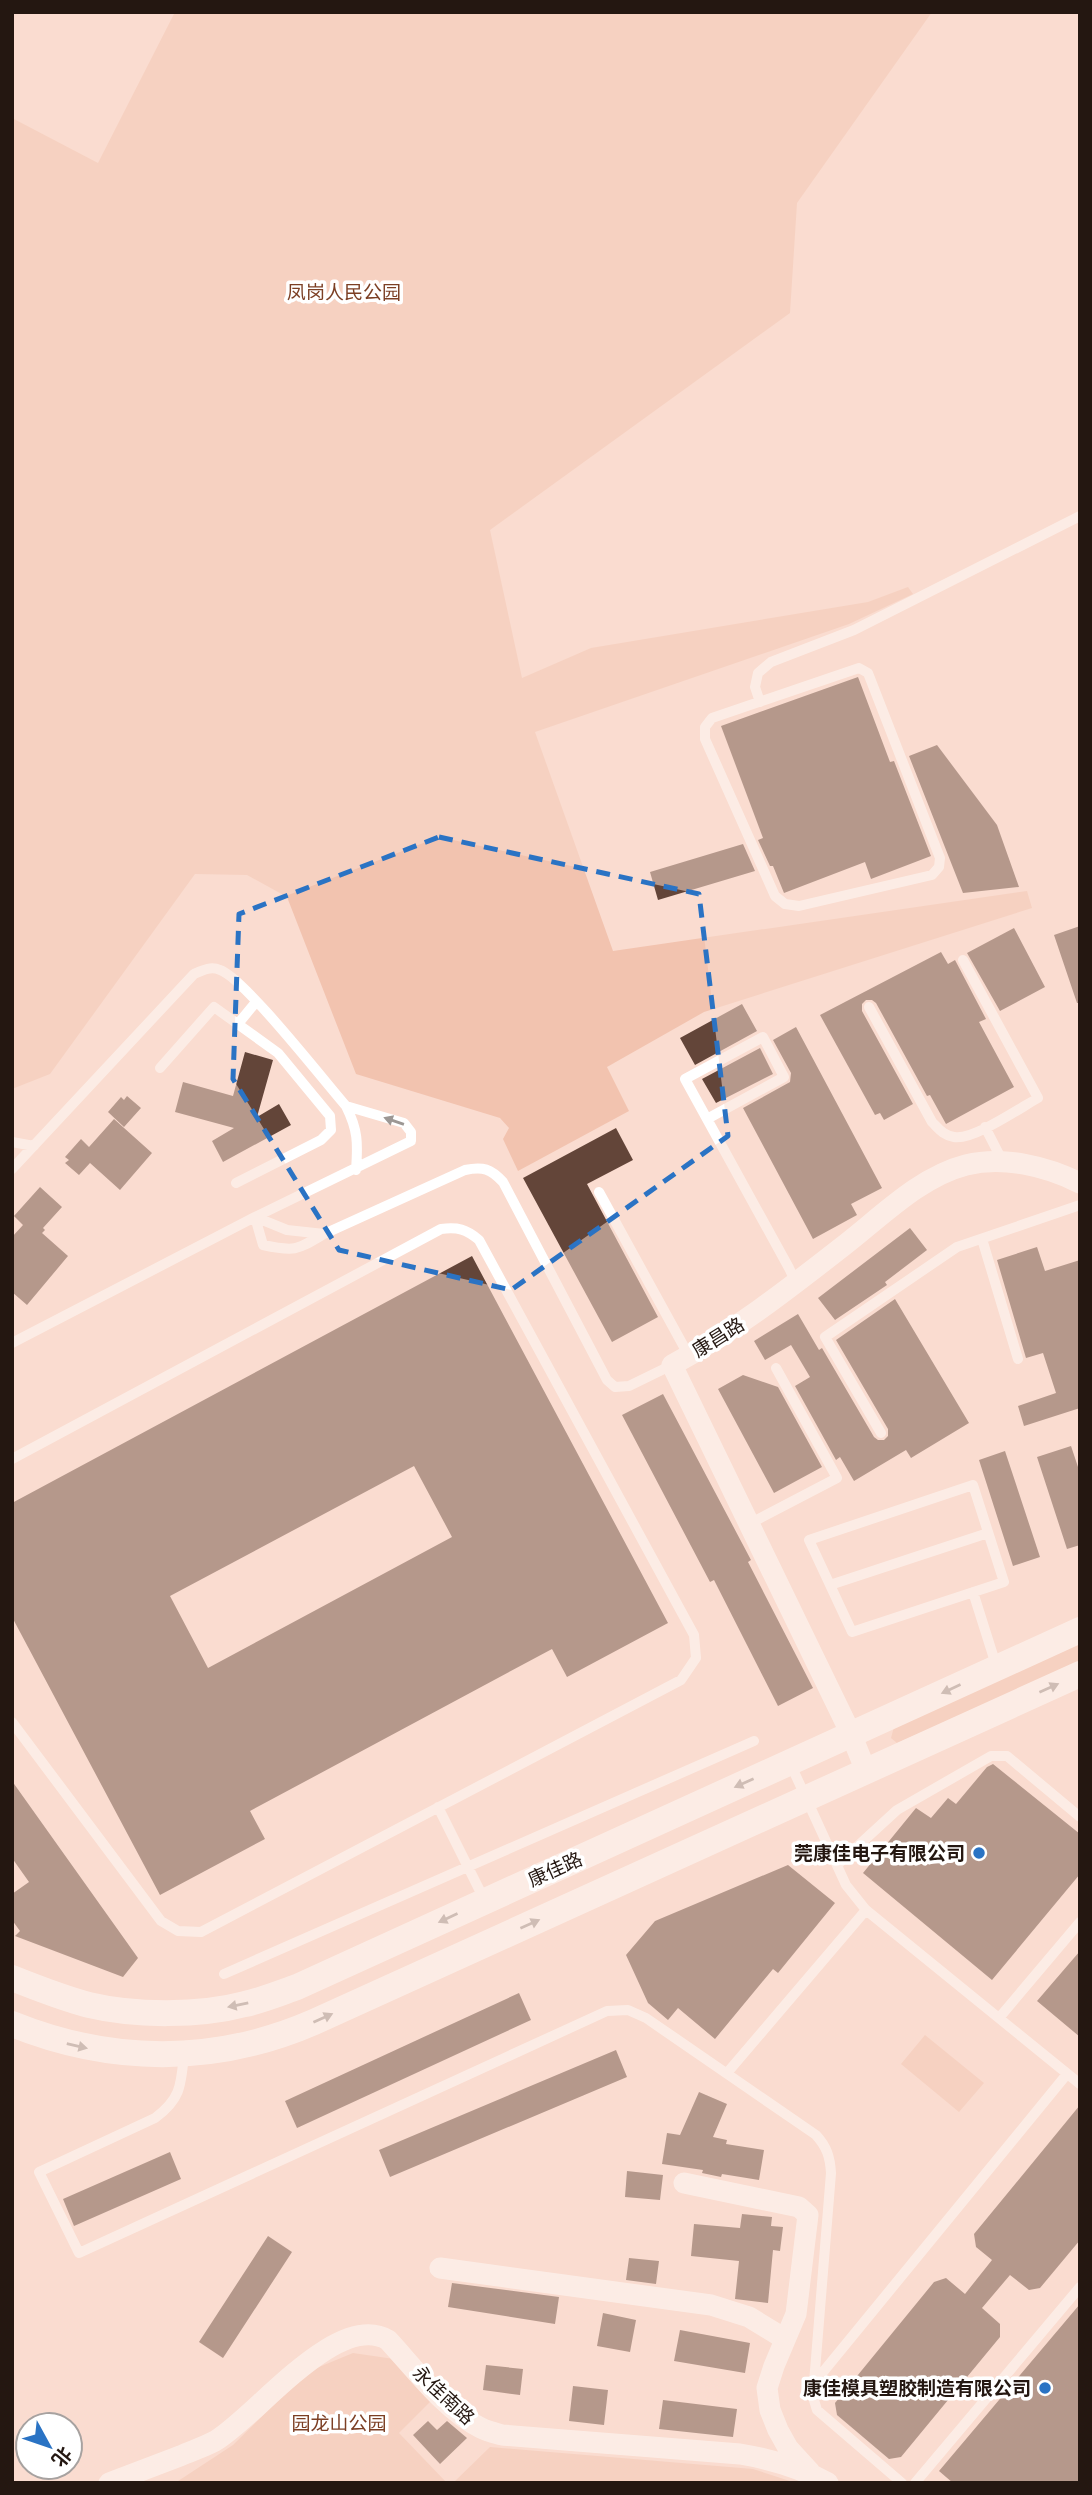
<svg xmlns="http://www.w3.org/2000/svg" width="1092" height="2495" font-family="'IBM Plex Sans','Noto Sans SC',sans-serif">
<style>
.green{fill:#f2c3af}
.building{fill:#634539;fill-rule:evenodd}
.lines{fill:none;stroke-linecap:round;stroke-linejoin:round}
.service{stroke:#fff;stroke-width:10}
.minor{stroke:#fff;stroke-width:21}
.tertiary{stroke:#fff;stroke-width:26}
.oneway{fill:#9c9794}
.marked{fill:none;stroke:#2a73c4;stroke-width:5;stroke-dasharray:14 9;stroke-linejoin:round}
.poi-dot{fill:#2a73c4;stroke:#fff;stroke-width:2.5}
.labels{text-anchor:middle;stroke-width:7;stroke-linejoin:round;paint-order:stroke}
.park-label{font-size:19px;fill:#7c3f24;stroke:#fff}
.street-label{font-size:19px;fill:#241711;stroke:#fff}
.poi-label{font-size:19px;font-weight:bold;fill:#241711;stroke:#fff;text-anchor:end}
</style>
<rect width="100%" height="100%" fill="#fadcd0"/>
<!-- green -->
<path class="green" d="M175,12H932L797,203L790,313L490,530L522,678L591,648L868,602L908,587L913,594L849,624L535,732L613,951L1027,891L1032,908L704,1012L607,1067L629,1111L518,1171L503,1139L509,1128L500,1118L356,1074L287,897L247,875L195,874L50,1074L12,1089V118L98,163Z
M1080,1641V1664L897,1743L891,1738L894,1727Z
M925,2035L984,2083L959,2112L901,2064Z
M353,2353L394,2359L433,2399L399,2433L447,2483H175L233,2445L307,2372Z
M490,2447L753,2469L796,2483H453Z"/>
<!-- building -->
<path class="building" d="M858,677L890,762L894,761L931,856L871,879L865,862L784,893L773,866H770L758,840L763,838L721,726Z
M937,745L997,825L1019,887L963,893L909,756Z
M743,844L755,871L658,900L650,872Z
M1080,926V1003H1077L1054,935Z
M1014,928L1045,987L1000,1011L967,953Z
M941,952L948,964L955,960L986,1019L979,1022L1014,1087L946,1124L930,1095L927,1096L876,1003L872,1000H866L862,1004V1011L913,1104L884,1120L880,1113L875,1115L820,1015Z
M742,1004L757,1031L695,1065L680,1038Z
M796,1027L882,1188L851,1204L857,1215L813,1239L743,1108L790,1082L791,1073L773,1040Z
M760,1048L773,1074L716,1103L702,1079Z
M245,1052L273,1060L257,1117L279,1104L291,1125L223,1162L212,1141L234,1128L175,1112L183,1082L233,1096Z
M127,1096L141,1108L124,1127L108,1112L121,1097L124,1100Z
M114,1119L152,1153L120,1190L90,1163L79,1175L65,1163L69,1160L65,1157L81,1139L89,1147Z
M616,1128L633,1160L587,1184L658,1317L612,1342L523,1178Z
M40,1187L62,1207L43,1228L45,1230L42,1233L68,1256L27,1305L12,1292V1237L23,1225L14,1216Z
M910,1228L927,1250L885,1282L887,1285L835,1320L818,1298Z
M1037,1247L1045,1271L1080,1260V1408L1024,1426L1018,1406L1056,1393L1043,1353L1026,1358L997,1260Z
M472,1256L668,1623L567,1677L552,1649L250,1811L265,1839L160,1895L12,1617V1503ZM414,1466L452,1537L208,1668L170,1596Z
M895,1299L969,1423L911,1458L906,1450L854,1481L840,1457L836,1460L795,1386L810,1377L791,1345L765,1360L754,1341L798,1314L819,1350L822,1348L874,1437L878,1440H884L888,1436V1429L836,1340Z
M743,1375L778,1387L822,1467L774,1493L718,1389Z
M663,1394L751,1560L748,1562L813,1688L778,1706L714,1580L710,1582L622,1415Z
M1071,1446L1080,1473V1545L1067,1549L1037,1457Z
M1005,1451L1040,1557L1013,1566L979,1460Z
M993,1764L1080,1834V1874L992,1980L863,1873L916,1808L931,1818L948,1798L956,1804L987,1767Z
M12,1781L138,1958L123,1977L15,1936L20,1931L12,1920V1894L29,1882L12,1858Z
M788,1865L835,1903L778,1973L773,1969L715,2039L678,2008L668,2020L648,2003L626,1955L655,1921Z
M1080,1951V2037L1037,2001Z
M519,1993L531,2020L297,2128L285,2101Z
M616,2050L627,2077L390,2177L379,2150Z
M699,2092L727,2104L713,2137L727,2140L726,2144L764,2150L759,2180L722,2174L721,2177L702,2173L703,2170L662,2164L667,2133L680,2135Z
M1080,2105V2240L1040,2288L1029,2290L1010,2275L982,2308L1000,2324V2337L901,2457L889,2459L837,2415L835,2403L934,2282L946,2278L965,2294L992,2260L976,2247L974,2234Z
M170,2152L181,2179L74,2226L63,2199Z
M627,2171L663,2175L660,2200L625,2197Z
M742,2214L772,2217L771,2226L783,2227L780,2251L773,2250L768,2303L735,2299L739,2261L691,2256L694,2224L740,2228Z
M268,2236L292,2252L223,2358L199,2342Z
M629,2258L659,2261L656,2284L626,2280Z
M452,2283L559,2297L555,2324L448,2307Z
M1080,2304V2483H953L939,2471Z
M603,2313L636,2320L630,2352L597,2346Z
M680,2330L750,2343L745,2373L674,2361Z
M486,2365L523,2369L520,2395L483,2390Z
M573,2386L608,2390L604,2425L569,2421Z
M663,2400L737,2409L733,2437L659,2429Z
M428,2421L437,2430L447,2421L467,2438L440,2464L413,2435Z"/>
<g class="lines">
<!-- service -->
<path class="service" d="M859,668L868,673L940,858L939,867L932,875L799,906L785,904L775,896L705,739V727L712,718Z
M760,702L755,687L758,673L771,662L854,630L1080,516
M869,1007L932,1122C939,1129 943,1135 954,1137C972,1141 1020,1108 1038,1098L963,960
M237,1025L256,1002
M160,1068L214,1007L278,1053L330,1116L331,1130L321,1140L236,1183
M707,1119L784,1077L763,1037L685,1079L789,1268L796,1283
M985,1127L1003,1162
M12,1142L34,1146
M12,1169L194,974C203,970 211,966 220,970C243,977 325,1082 346,1106C358,1130 358,1143 356,1170
M599,1192L689,1356
M255,1217L287,1230L324,1234C297,1250 295,1252 263,1245Z
M324,1234L465,1170C483,1166 491,1169 503,1182L607,1380L615,1387L629,1386L672,1365
M982,1239L1018,1359
M12,1343L255,1217L411,1141V1132L404,1123L346,1106
M881,1433L825,1337L957,1247L1080,1205
M12,1459L441,1229C458,1227 466,1229 479,1240L694,1635L696,1658L681,1680L201,1932L178,1931L161,1921L12,1722
M973,1485L1004,1582L852,1632L809,1540Z
M749,1524L837,1478L776,1368
M830,1585L988,1533
M973,1592L997,1668
M790,1763L846,1885L866,1910L1080,2084
M438,1807L485,1901
M837,1865L897,1810L991,1756H1007L1080,1817
M224,1974L754,1741
M999,2018L1080,1922
M184,2054C181,2085 181,2099 155,2118L39,2172L79,2253L607,2011L628,2010L646,2018L816,2135C827,2147 830,2157 831,2173L814,2383
M727,2073L866,1910
M902,2483L817,2410L813,2397L814,2383L1067,2074
M915,2483L1080,2287"/>
<!-- minor -->
<path class="minor" d="M866,1771L851,1734L672,1365C733,1332 787,1290 842,1247C880,1218 919,1177 966,1165C1004,1156 1046,1166 1080,1183
M684,2183L799,2207L808,2215L796,2314L774,2366L767,2388L770,2410L778,2430L788,2448L810,2472
M440,2268L711,2305L749,2317L785,2339
M109,2483C133,2474 156,2465 180,2456C191,2451 204,2447 215,2441C256,2417 337,2310 388,2340C414,2368 446,2411 481,2428C487,2431 495,2433 502,2435L740,2454C770,2459 801,2468 828,2483"/>
<!-- tertiary -->
<path class="tertiary" d="M12,1978C37,1988 62,1998 89,2005C135,2016 200,2016 245,2004C263,2000 280,1993 297,1987L1080,1630
M12,2024C111,2064 215,2065 314,2022L1080,1674"/>
</g>
<!-- one-way arrows -->
<defs><path id="oneway-solid" d="M-6-.8H1V-3.2L6.5 0L1 3.2V.8H-6Z" transform="scale(1.75)"/></defs>
<g class="oneway">
<use href="#oneway-solid" transform="translate(394 1121) rotate(-161)"/>
<use href="#oneway-solid" transform="translate(1049 1688) rotate(-24)"/>
<use href="#oneway-solid" transform="translate(951 1689) rotate(155)"/>
<use href="#oneway-solid" transform="translate(744 1783) rotate(156)"/>
<use href="#oneway-solid" transform="translate(448 1918) rotate(155)"/>
<use href="#oneway-solid" transform="translate(530 1924) rotate(-24)"/>
<use href="#oneway-solid" transform="translate(238 2005) rotate(168)"/>
<use href="#oneway-solid" transform="translate(323 2018) rotate(-24)"/>
<use href="#oneway-solid" transform="translate(77 2046) rotate(13)"/>
</g>
<!-- marked area -->
<path d="M0 0H1092V2495H0ZM439,837L699,894L728,1136L511,1290L339,1250L233,1079L239,914Z" fill="#fadcd0" fill-opacity=".55" fill-rule="evenodd"/>
<path class="marked" d="M439,837L699,894L728,1136L511,1290L339,1250L233,1079L239,914Z"/>
<!-- markers -->
<g class="poi-dot">
<circle cx="979" cy="1853" r="7"/>
<circle cx="1045" cy="2388" r="7"/>
</g>
<g class="labels">
<!-- park labels -->
<g class="park-label">
<text x="344" y="299">凤岗人民公园</text>
<text x="339" y="2430">园龙山公园</text>
</g>
<!-- street labels -->
<g class="street-label">
<text transform="translate(718 1337) rotate(-32)" y="7">康昌路</text>
<text transform="translate(555 1869) rotate(-24)" y="7">康佳路</text>
<text transform="translate(444 2395) rotate(43)" y="7">永佳南路</text>
</g>
<!-- poi labels -->
<g class="poi-label">
<text x="965" y="1860">莞康佳电子有限公司</text>
<text x="1031" y="2395">康佳模具塑胶制造有限公司</text>
</g>
</g>
<!-- border -->
<rect width="1092" height="2495" fill="none" stroke="#241711" stroke-width="28"/>
<!-- north arrow -->
<g transform="translate(49 2446) rotate(130)"><circle r="33" fill="#ffffff" stroke="#a7a2a0" stroke-width="2"/>
<path d="M0-5L12 26L0 18L-12 26Z" fill="#2a73c4"/>
<text y="-10" font-size="19" font-weight="bold" text-anchor="middle" fill="#241711">北</text>
</g>
</svg>
